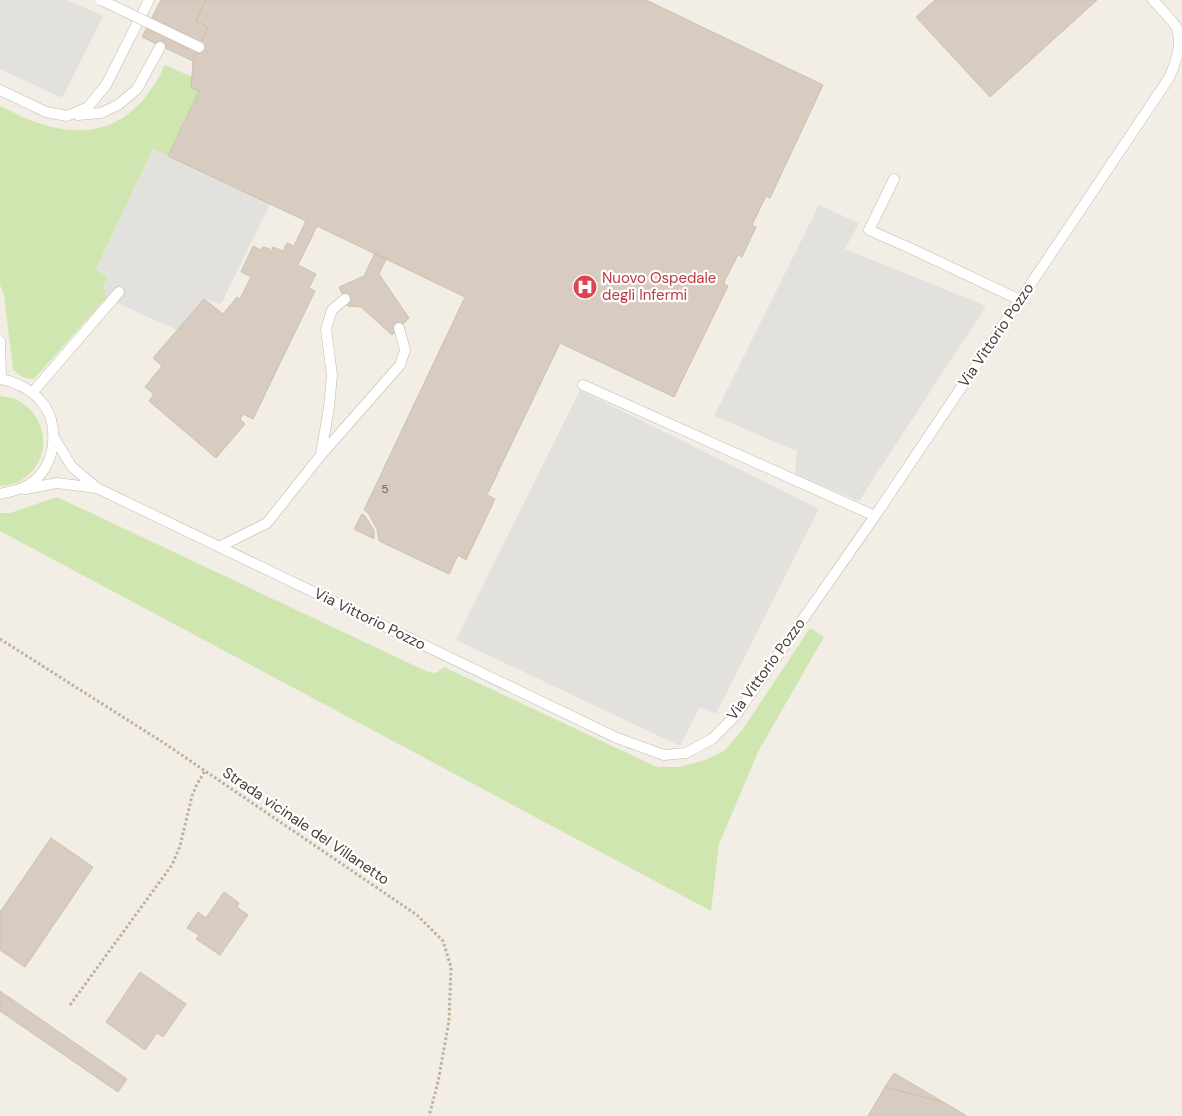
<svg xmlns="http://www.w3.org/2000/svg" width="1182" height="1116" font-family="'DM Sans',sans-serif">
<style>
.green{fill:#d0e6b0}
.parking{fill:#e3e1de}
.building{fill:#d7ccbf;stroke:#cec1af}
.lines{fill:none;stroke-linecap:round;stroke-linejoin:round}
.lane-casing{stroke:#c1b8ac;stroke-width:11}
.path{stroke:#bfb09a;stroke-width:3;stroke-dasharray:2.5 2.5;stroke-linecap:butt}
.lane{stroke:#fff;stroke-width:10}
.lane-bridge-casing{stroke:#c1b8ac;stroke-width:11;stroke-linecap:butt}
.lane-bridge{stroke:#fff;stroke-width:10}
.labels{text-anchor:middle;stroke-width:4.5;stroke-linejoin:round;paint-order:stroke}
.number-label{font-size:12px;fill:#6a6258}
.health-label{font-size:15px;fill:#be3a42;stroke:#fff;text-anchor:start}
.street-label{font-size:15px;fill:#453e35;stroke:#fff}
</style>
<rect width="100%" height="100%" fill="#f2eee6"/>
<!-- green -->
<path class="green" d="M165,65L192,77L191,88L199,91L168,156L153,149L96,269L108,277L104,285L106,298L34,379C24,379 20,376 13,369L4,295L0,285V106C12,111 25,119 38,123C99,143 138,121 165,65Z
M0,396C43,398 60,455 23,479C17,483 9,485 1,486H0Z
M57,497L428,672L436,673L444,667L657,767H679L705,760L724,751L743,729L810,628L824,637L759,750L719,844L711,911L0,531V513H10Z"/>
<!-- parking -->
<path class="parking" d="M0,0H67L103,16L62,98L0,69Z
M153,149L270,204L221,304L204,299L177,330L106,298L104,285L108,277L96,269Z
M819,205L859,223L845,249L986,306L859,501L795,474L797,451L714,416Z
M580,390L819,509L716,714L700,707L680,746L456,640Z"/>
<!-- building -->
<path class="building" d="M161,0H206L196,21L208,27L193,61L142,37Z
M206,0H646L823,85L770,198L766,196L752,225L756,227L742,257L738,255L725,280L724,284L728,286L674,397L560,343L487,495L495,499L466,560L458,555L449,574L379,541L377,529L368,513L364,510L465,297L317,226L298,265L316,274L309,288L315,291L253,419L243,414L240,419L245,424L216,458L149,401L154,394L145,387L162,366L153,358L204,299L223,314L237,297L240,299L251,277L241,272L253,246L261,250L263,247L270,249L269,252H271L273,247L283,251L287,243L294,246L306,221L168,156L199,91L191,88L193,61L208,27L196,21Z
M935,0H1097L990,97L916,17Z
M375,253L386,259L379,274L409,318L392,335L361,307L348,306L339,287L364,276Z
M362,514L365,516L374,530V539L354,529Z
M51,838L93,867L25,967L0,950V912Z
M224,892L239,903L237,907L248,915L220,955L196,939L199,935L187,928L198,912L206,918Z
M140,972L186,1004L163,1037L157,1033L145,1050L106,1022Z
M0,991L127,1079L118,1092L0,1011Z
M894,1073L943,1102L885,1087Z
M885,1087L943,1102L967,1116H868Z"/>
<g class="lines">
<defs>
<path id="lane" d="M0,90L46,112L67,116L88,107L106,85L149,0
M78,115L101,113L118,105L137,89L160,47
M894,179L869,230L912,249L1020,300
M0,341L1,378
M0,379C14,381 30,389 40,400C60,421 57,461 35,480C25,489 13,491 0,494
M583,385L875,516
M32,393L119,292
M53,436L72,467L97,488L617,738L664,755L686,753L712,739L736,715L875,516L1169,78C1176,64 1182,44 1177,28C1171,19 1160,8 1153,0
M321,454L329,407L332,375L326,329L332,310L345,299
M25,489L57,483L97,488
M219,547L267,523L321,455L400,365L405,350L399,328"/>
</defs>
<!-- lane casing -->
<use href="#lane" class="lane-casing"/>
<!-- path -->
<path class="path" d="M0,639L164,743L417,915L443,941L451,967L449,1021L438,1082L429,1116
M70,1005L172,865L180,846L192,796L197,784L205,771"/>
<!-- lane -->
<use href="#lane" class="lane"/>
<defs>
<path id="lane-bridge" d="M101,0L199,47"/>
</defs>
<!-- lane-bridge casing -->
<use href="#lane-bridge" class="lane-bridge-casing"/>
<!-- lane-bridge -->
<use href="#lane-bridge" class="lane-bridge"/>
</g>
<!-- icons -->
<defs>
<symbol id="hospital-disc" viewBox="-11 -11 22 22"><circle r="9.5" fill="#e0444e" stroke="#fff"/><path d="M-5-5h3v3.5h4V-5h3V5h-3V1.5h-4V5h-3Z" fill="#fff"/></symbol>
</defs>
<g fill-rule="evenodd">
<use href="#hospital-disc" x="571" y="273" width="28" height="28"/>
</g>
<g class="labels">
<!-- number labels -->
<g class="number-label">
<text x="385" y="493">5</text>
</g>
<!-- health labels -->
<g class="health-label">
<text x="602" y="283">Nuovo Ospedale<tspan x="602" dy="17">degli Infermi</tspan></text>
</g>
<!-- street labels -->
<g class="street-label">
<text transform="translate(996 335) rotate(-56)" y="5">Via Vittorio Pozzo</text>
<text transform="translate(370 619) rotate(26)" y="5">Via Vittorio Pozzo</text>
<text transform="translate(766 669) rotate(-54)" y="5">Via Vittorio Pozzo</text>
<text transform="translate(306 826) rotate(34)" y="5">Strada vicinale del Villanetto</text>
</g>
</g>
</svg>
